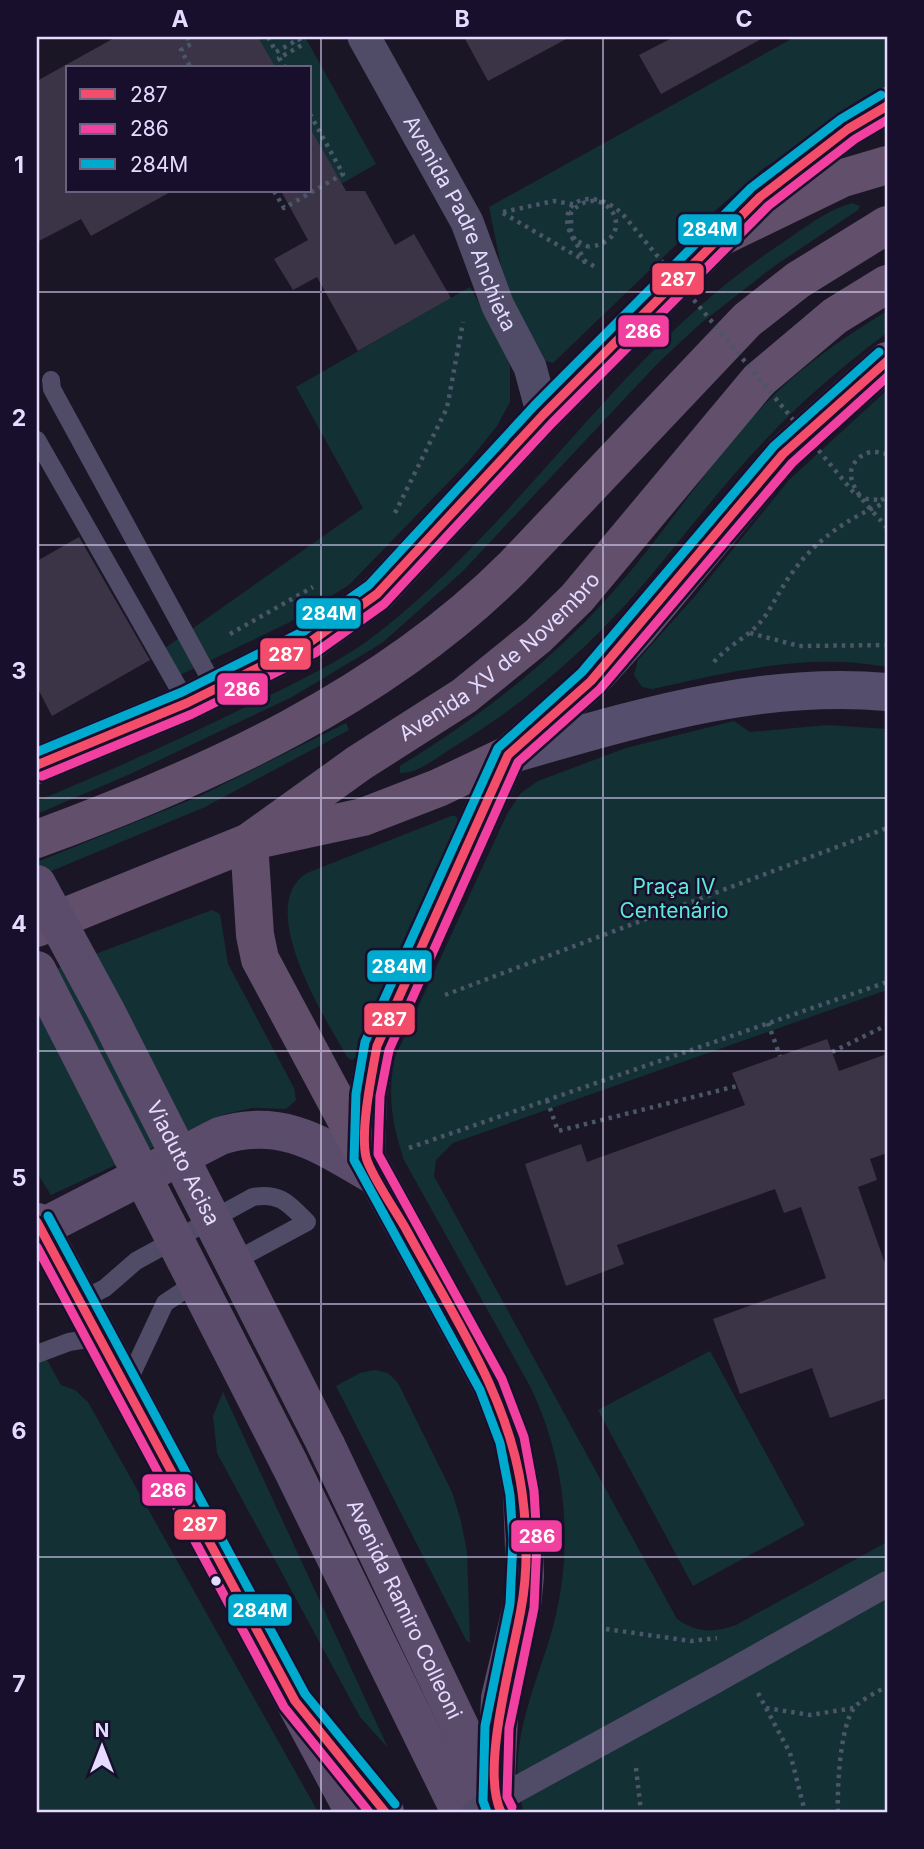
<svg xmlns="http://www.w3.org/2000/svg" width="924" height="1849" font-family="Inter,sans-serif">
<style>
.green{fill:#133035}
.building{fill:#3b3447}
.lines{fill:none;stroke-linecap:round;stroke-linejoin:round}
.path{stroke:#4b5668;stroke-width:4.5;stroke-dasharray:3.5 5;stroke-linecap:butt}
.service{stroke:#504b67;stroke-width:18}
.pedestrian{stroke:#504b67;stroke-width:26}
.minor{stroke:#504b67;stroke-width:33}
.secondary{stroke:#554e6d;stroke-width:38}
.primary{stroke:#5b4c6b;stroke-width:38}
.trunk{stroke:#624f6b;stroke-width:38}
.path-bridge{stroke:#4b5668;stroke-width:4.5;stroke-dasharray:3.5 5;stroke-linecap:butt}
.pedestrian-bridge{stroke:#504b67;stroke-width:26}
.primary-bridge{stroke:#5b4c6b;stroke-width:38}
.bus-1-casing{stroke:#180f2d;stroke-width:14}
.bus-2-casing{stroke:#180f2d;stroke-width:14}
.bus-3-casing{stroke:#180f2d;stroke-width:14}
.bus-1{stroke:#f44d6c;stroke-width:9}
.bus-2{stroke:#f240a1;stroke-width:9}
.bus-3{stroke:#00a9ce;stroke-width:9}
.grid{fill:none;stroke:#e4dbff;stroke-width:2;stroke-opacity:0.55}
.bus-dot{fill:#e4dbff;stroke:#180f2d;stroke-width:2.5}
.labels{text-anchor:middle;stroke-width:5;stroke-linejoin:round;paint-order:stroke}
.street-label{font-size:21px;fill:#e4dbff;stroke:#180f2d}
.park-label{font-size:21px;fill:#5de9d9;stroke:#180f2d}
.line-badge{stroke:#180f2d;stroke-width:2.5}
.badge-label{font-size:19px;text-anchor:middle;font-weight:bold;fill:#fff}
.neatline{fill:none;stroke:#e4dbff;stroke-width:2.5}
.grid-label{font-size:23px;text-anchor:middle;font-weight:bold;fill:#e4dbff}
</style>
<rect width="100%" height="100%" fill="#1b1626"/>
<!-- green -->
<path class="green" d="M258,37H305L376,164L341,184L310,128V68H276Z
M795,37H887V93L764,168L678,243L553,363L546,361L512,300L502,271L489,207Z
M852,203L860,206L858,210L773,267L700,324L658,363L462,572L382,643L292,697L128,775L37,814V801C112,770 185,737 258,701C299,681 342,661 378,633C525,518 622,349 779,245C802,230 826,210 852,203Z
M470,287L503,346L510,365V402L497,426L468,462L349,585L288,623L180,675L165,648L363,508L296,387Z
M887,311V333C845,364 804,399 768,437C717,490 675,549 627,603C575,660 517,709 452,748C437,757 418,774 400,773V766C478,718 551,662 612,593C667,531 711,459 769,400C804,364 845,337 887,311Z
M887,390V667C807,652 730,672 652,689L642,687L634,675L638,660L695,596L789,480Z
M734,721L750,732L828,725L887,729V990L453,1143L436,1160L434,1176L677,1619C697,1633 714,1633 736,1625L887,1542V1812H524C505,1756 532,1694 549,1641C575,1556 569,1469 531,1388L404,1160C392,1124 387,1095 395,1057L507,814L521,793L538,781L626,748Z
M346,723L349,730L205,807L37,877V862L200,796Z
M451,816H456L459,821L357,1057L352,1060L348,1058C327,1022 253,906 307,873Z
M212,910L220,914L228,964L294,1088L296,1100L286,1109L252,1108L225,1114L51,1195L37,1173V976Z
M37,1342L61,1385L75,1390L88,1402L318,1812H37Z
M710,1351L805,1525L693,1586L598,1410Z
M375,1370L388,1373L398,1383L452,1492L461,1521L467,1552L470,1643L466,1640L336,1386L360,1373Z
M223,1392L388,1748L360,1717L217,1453L213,1416Z"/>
<!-- building -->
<path class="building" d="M116,37H258L276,68H68V191H172L91,236L81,219L37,242V81Z
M464,37H570L488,81Z
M674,37H765L661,94L639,55Z
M310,128L346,191H365L395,245L414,234L451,298L358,351L317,277L293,290L274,259L308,240L281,191H310Z
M79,537L150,660L52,716L37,687V561Z
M827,1039L839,1071L887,1054V1153L870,1159L877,1180L858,1187L887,1269V1398L830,1418L812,1368L740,1394L713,1319L826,1278L801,1207L784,1213L775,1189L617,1245L624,1264L566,1286L525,1164L581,1144L587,1162L745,1105L732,1073Z"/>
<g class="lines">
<!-- path -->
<path class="path" d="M187,37L191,44L181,50L191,68
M268,37L276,52L299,39L302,45L279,58L285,68
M274,191L284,208L343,174L310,114
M503,212L554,201L577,205
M503,213L597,268
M585,263L571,231V212C605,176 643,239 589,247
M887,454C875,451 866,450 857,460C836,480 875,512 887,528
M881,500L887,497
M395,513L447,408L463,322
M750,633L799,646L887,645
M230,634L313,587
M714,662C728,645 749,637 763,619C774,604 781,587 792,573C816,539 850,517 887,502
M445,995L887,828
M768,1023L780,1056
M832,1052L887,1025
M547,1100L558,1131L737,1086
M409,1148L887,982
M606,1629L691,1641L717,1638
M758,1693L790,1753L805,1812
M766,1708L810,1715L854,1708
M636,1768L641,1812
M838,1812C837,1788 840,1727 854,1708C861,1699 878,1692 887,1686"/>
<!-- service -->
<path class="service" d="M51,380L52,389L215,688
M37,440L187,703
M80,1301L105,1288L136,1261L253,1197C280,1192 289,1204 307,1222L229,1264
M37,1354L69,1342L99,1337
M127,1384L165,1303L201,1279"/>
<!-- pedestrian -->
<path class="pedestrian" d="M716,1680L887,1584"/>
<!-- minor -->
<path class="minor" id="s1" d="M364,37L467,222L498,306L530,367L543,415"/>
<!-- secondary -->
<path class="secondary" d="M508,755C632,720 757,680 887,692"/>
<!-- primary -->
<g class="primary">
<path d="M37,765L187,703L310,642L377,594L543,415L760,197L848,129L887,106"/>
<path id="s2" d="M326,1445L492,1794"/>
<path d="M289,1463L460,1812"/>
<path d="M347,1765L385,1812"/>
<path d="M495,1800L500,1698L522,1606L525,1576L522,1493L512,1440L491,1385L366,1157L368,1095L377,1046L508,755L591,681L639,628L783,454L887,361"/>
<path d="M354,1812L41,1228L220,1136C284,1116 324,1147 377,1177"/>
</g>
<!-- trunk -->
<g class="trunk">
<path d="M719,238L843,178L887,165"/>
<path d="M37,839C208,776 383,697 513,567L747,320L798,280L887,225"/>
<path d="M261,839L363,817L438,788L508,755"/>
<path d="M249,842L255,935L260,959L366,1157"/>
<path id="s3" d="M37,928L249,842L359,763L464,696L538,636L577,598L759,380L835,316L887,284"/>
<path d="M37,1222L41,1228"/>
</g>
<!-- path-bridge -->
<path class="path-bridge" d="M589,247L573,239C551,198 597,185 625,217L854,493L867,499L881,500"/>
<!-- pedestrian-bridge -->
<path class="pedestrian-bridge" d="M475,1812L716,1680"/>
<!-- primary-bridge -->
<g class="primary-bridge">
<path id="s4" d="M37,884L106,1011L326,1445"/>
<path d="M37,970L289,1463"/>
</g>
<defs>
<path id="bus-1" d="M37,765L187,703L310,642L377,594L543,415L760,197L848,129L887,106
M37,1222L295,1701L385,1812
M501,1812C480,1769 513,1657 521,1609C528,1572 527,1529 522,1492C509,1396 452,1314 407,1231C397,1213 370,1174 366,1157C360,1131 372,1073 377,1046L508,755L591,681L783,454L887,361"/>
<path id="bus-2" d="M42,776L192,714L315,653L384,604L552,423L768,206L855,139L887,120
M37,1247L284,1707L369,1812
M512,1807L507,1797L509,1728L534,1608L537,1541L534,1491L524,1437L502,1379L378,1154L380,1096L389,1050L518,762L600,689L792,463L887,377"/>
<path id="bus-3" d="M37,752L182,692L304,631L369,585L534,406L751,188L841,119L881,95
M48,1216L305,1694L395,1804
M487,1812L483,1801L485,1726L510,1604L513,1540L510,1495L500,1443L480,1390L354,1160L356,1094L365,1042L498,748L582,672L774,446L879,352"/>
</defs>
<!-- bus-1 casing -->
<use href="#bus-1" class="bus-1-casing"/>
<!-- bus-2 casing -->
<use href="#bus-2" class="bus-2-casing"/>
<!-- bus-3 casing -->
<use href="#bus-3" class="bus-3-casing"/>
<!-- bus-1 -->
<use href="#bus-1" class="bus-1"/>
<!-- bus-2 -->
<use href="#bus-2" class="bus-2"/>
<!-- bus-3 -->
<use href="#bus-3" class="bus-3"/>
</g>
<!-- grid -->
<path class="grid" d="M321,37V1812M603,37V1812M37,292H887M37,545H887M37,798H887M37,1051H887M37,1304H887M37,1557H887"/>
<!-- markers -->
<circle class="bus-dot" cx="216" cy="1581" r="6"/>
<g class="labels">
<!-- street labels -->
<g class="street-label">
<text dy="7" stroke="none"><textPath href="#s1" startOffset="210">Avenida Padre Anchieta</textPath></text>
<text dy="7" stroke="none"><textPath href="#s3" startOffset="541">Avenida XV de Novembro</textPath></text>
<text dy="7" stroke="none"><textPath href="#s4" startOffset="315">Viaduto Acisa</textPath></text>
<text dy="7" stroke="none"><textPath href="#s2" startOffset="182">Avenida Ramiro Colleoni</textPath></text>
</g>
<!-- park labels -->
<g class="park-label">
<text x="674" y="894">Praça IV<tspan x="674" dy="24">Centenário</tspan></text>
</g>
</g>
<g class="line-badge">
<rect x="677" y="213" width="66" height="33" rx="7" fill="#00a9ce"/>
<rect x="651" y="262" width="54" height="34" rx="7" fill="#f44d6c"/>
<rect x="617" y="314" width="53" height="34" rx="7" fill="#f240a1"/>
<rect x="295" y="597" width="67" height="33" rx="7" fill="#00a9ce"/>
<rect x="259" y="637" width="53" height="34" rx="7" fill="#f44d6c"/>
<rect x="216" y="672" width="53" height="34" rx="7" fill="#f240a1"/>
<rect x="366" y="949" width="67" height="34" rx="7" fill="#00a9ce"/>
<rect x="363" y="1002" width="53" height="34" rx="7" fill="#f44d6c"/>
<rect x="141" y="1473" width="53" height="34" rx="7" fill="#f240a1"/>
<rect x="173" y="1508" width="54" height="33" rx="7" fill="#f44d6c"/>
<rect x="510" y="1519" width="53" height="34" rx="7" fill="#f240a1"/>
<rect x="227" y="1593" width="66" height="34" rx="7" fill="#00a9ce"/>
</g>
<g class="badge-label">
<text x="710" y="236">284M</text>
<text x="678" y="286">287</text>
<text x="643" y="338">286</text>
<text x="329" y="620">284M</text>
<text x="286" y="661">287</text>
<text x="242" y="696">286</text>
<text x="399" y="973">284M</text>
<text x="389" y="1026">287</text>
<text x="168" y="1497">286</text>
<text x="200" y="1531">287</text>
<text x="537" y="1543">286</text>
<text x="260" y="1617">284M</text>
</g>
<!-- border -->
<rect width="924" height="1849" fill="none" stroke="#180f2d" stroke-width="77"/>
<!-- legend -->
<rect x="66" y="66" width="245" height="126" fill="#180f2d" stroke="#6a6181" stroke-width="2"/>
<rect x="80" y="89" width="35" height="10" fill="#f44d6c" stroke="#6a6181" stroke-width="2"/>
<text x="130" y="102" font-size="21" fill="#e4dbff">287</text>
<rect x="80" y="124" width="35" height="10" fill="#f240a1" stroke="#6a6181" stroke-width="2"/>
<text x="130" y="136" font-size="21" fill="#e4dbff">286</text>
<rect x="80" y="159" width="35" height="10" fill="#00a9ce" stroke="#6a6181" stroke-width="2"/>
<text x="130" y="172" font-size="21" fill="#e4dbff">284M</text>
<!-- north arrow -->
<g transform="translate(102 1747)" stroke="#180f2d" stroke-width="5" paint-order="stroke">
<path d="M0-5L12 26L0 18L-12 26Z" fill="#e4dbff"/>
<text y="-10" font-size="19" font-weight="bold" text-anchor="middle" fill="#e4dbff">N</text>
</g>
<rect x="38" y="38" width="848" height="1773" class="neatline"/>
<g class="grid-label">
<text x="180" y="27">A</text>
<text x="462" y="27">B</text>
<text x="744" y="27">C</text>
<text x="19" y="173">1</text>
<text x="19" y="426">2</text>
<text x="19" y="679">3</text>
<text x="19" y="932">4</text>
<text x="19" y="1186">5</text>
<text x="19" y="1439">6</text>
<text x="19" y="1692">7</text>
</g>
</svg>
